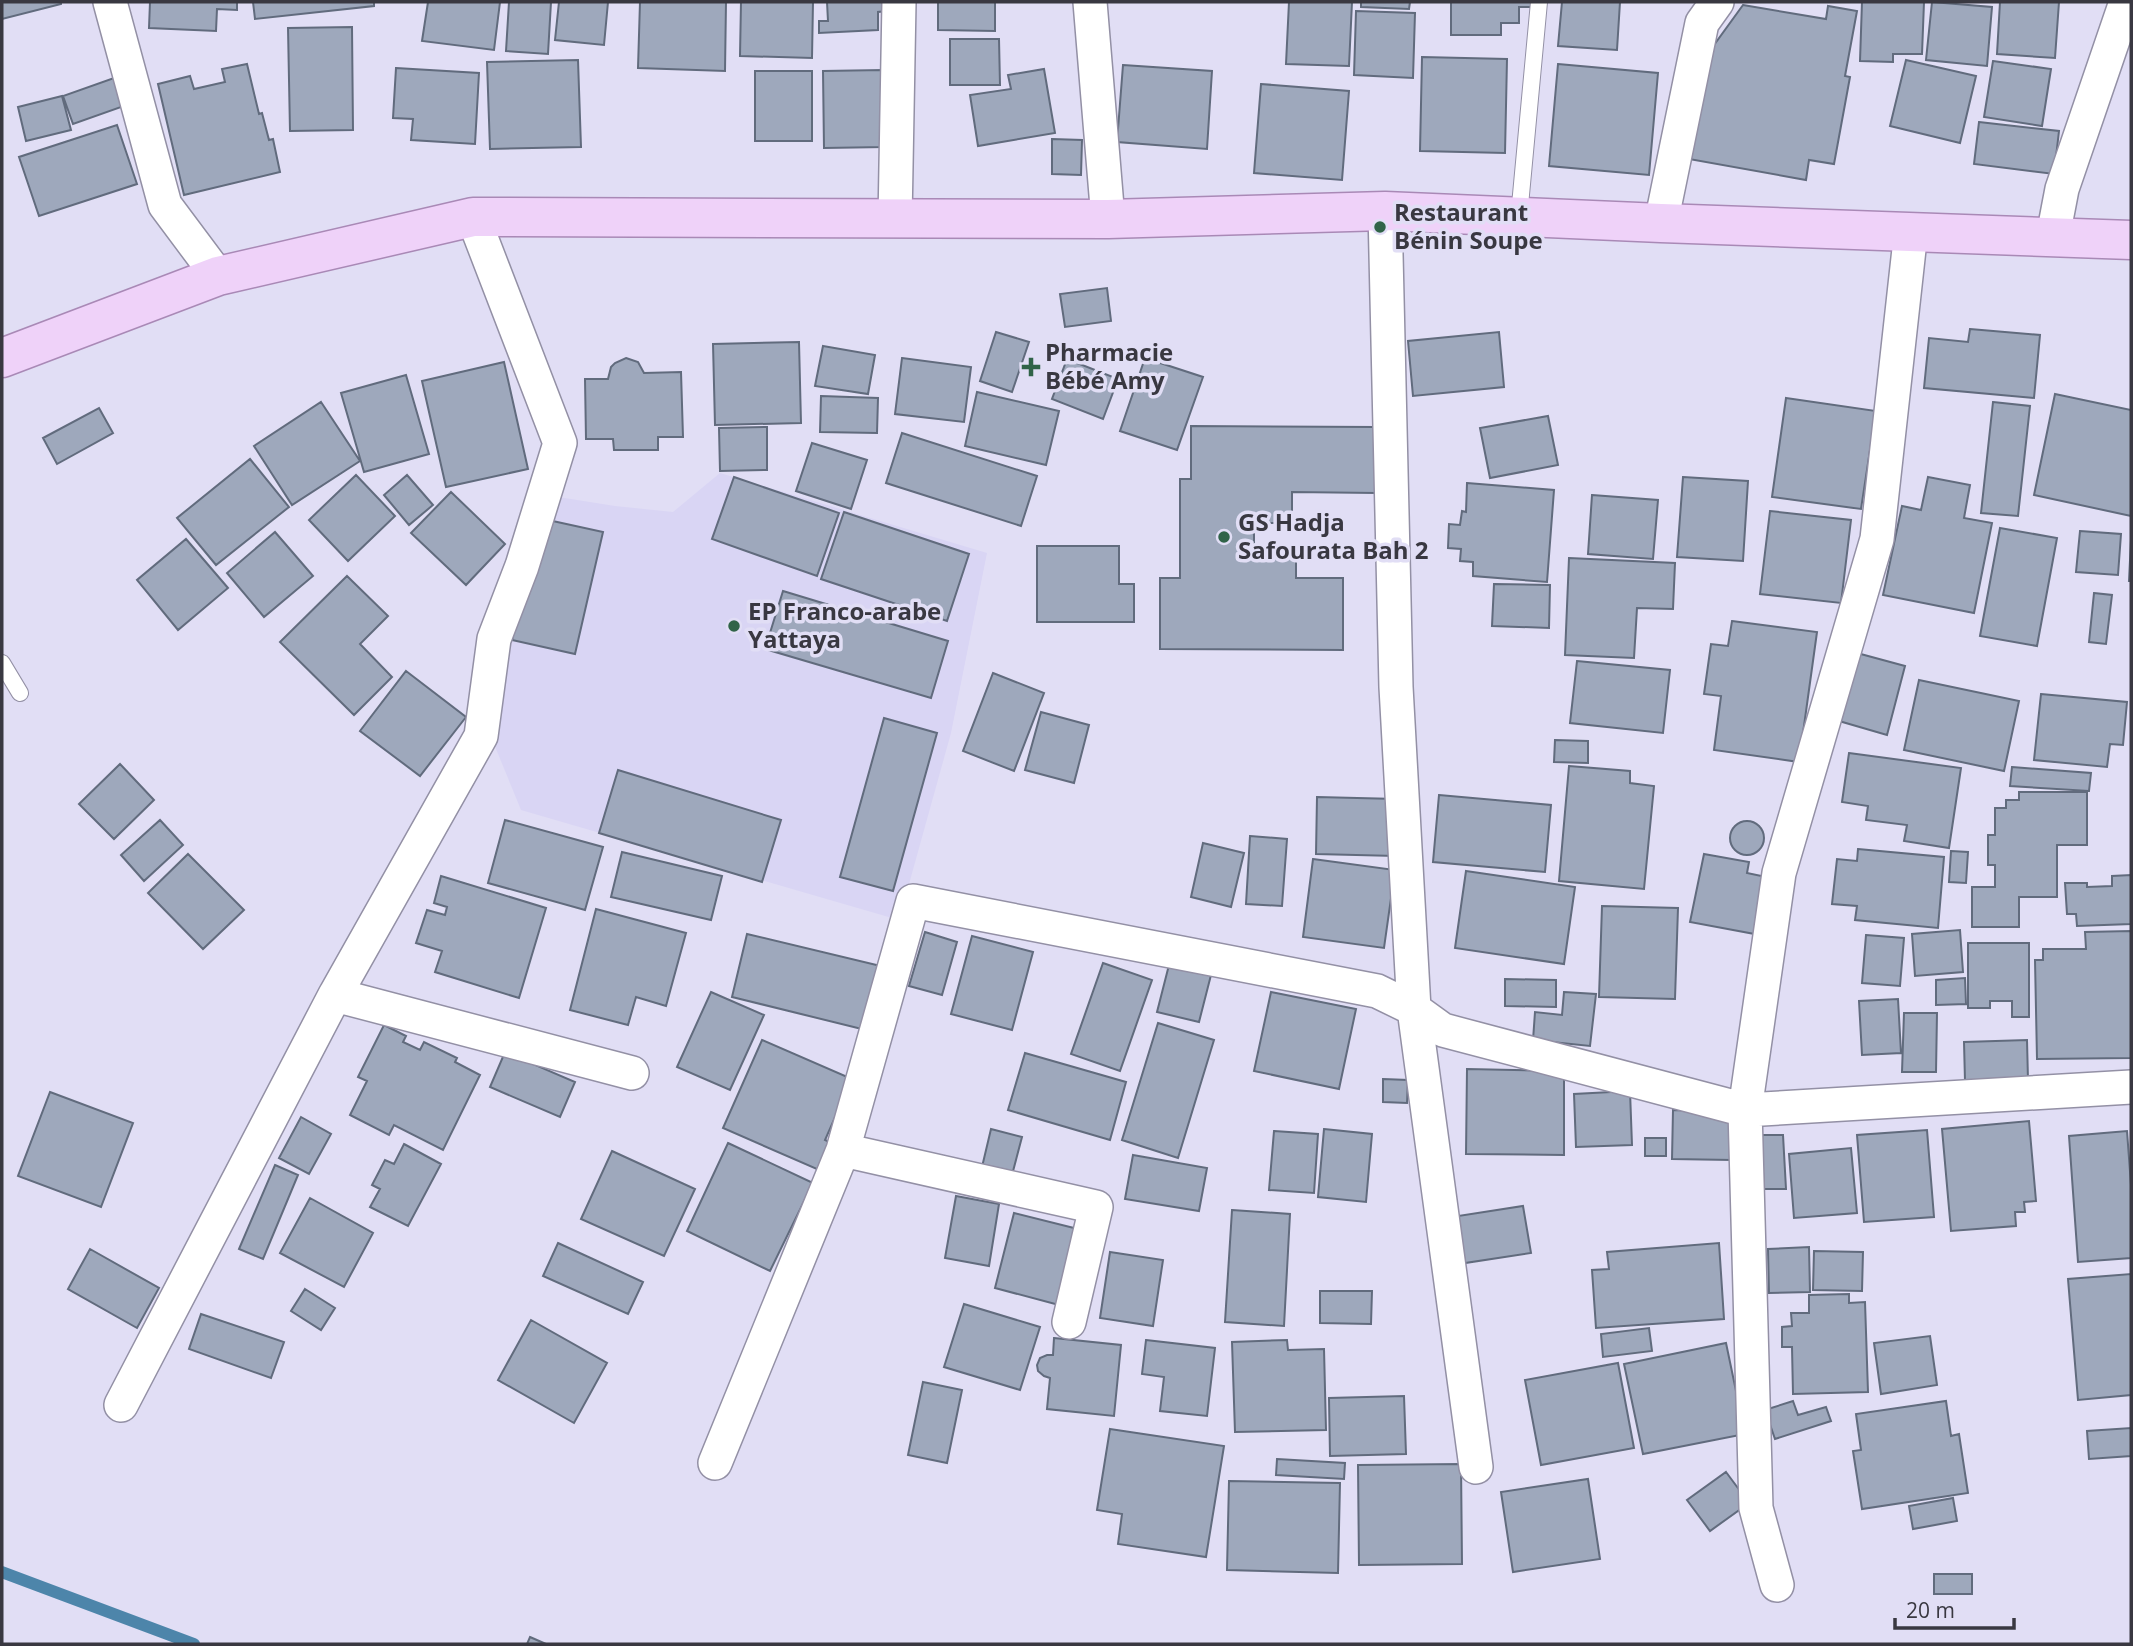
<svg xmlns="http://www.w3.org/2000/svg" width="2133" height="1646" font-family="'Open Sans',sans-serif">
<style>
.built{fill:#d9d5f4}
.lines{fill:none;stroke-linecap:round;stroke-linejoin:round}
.stream{stroke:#4d85aa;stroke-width:12}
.building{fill:#9ea8bc;stroke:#616b7d;stroke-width:2}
.lane-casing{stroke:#9390a5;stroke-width:18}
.street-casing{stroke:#9390a5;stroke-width:36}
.primary-casing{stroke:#a989b6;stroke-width:41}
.lane{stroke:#fff;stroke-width:16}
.street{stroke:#fff;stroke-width:33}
.primary{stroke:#efd2f9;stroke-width:38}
.poi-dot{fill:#306348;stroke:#e1def5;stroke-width:2.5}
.labels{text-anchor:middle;stroke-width:7;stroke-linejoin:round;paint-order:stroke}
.poi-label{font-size:24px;font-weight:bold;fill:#393841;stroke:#e1def5;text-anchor:start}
</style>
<rect width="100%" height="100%" fill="#e1def5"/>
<!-- built -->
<path class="built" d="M720,473L987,553L951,733L899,920L521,810L476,700L533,493L615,506L673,512Z"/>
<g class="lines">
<!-- stream -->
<path class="stream" d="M2,1572L194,1644"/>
</g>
<!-- building -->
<path class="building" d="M2,2H61V4L2,19Z
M150,2H237V10L217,9L216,31L149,28Z
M253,2H374V6L255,19Z
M428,2H500L494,50L422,41Z
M509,2H551L548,54L506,51Z
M559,2H608L604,45L555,40Z
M640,2H726L725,71L638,68Z
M741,2H813L812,58L740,56Z
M827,2H887V11L878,12V30L819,33V21H828Z
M938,2H995V31L938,30Z
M1289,2H1352L1349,66L1286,64Z
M1361,2H1410L1409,9L1361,7Z
M1451,2H1531V7H1519V23H1501V35H1451Z
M1562,2H1620L1617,50L1558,46Z
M1862,2H1924L1922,54H1893V62L1860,61Z
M1932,2L1992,7L1987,66L1926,60Z
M2000,2H2059L2055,58L1997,54Z
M1743,5L1826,19L1828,6L1857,11L1845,76L1850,77L1834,164L1809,160L1806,180L1689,159L1709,52Z
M1356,11L1415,13L1413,78L1354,75Z
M352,27L353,130L290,131L288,28Z
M950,39H999L1000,85H950Z
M1422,57L1507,59L1505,153L1420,151Z
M578,60L581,147L490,149L487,62Z
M1906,60L1976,76L1960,143L1890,126Z
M1993,61L2051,69L2042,126L1984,117Z
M247,64L259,114L262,113L269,140L273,139L280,172L184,195L158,84L190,76L194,89L225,82L222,69Z
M1558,64L1658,73L1649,175L1549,166Z
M1123,65L1212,71L1207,149L1117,142Z
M396,68L479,73L475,144L411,140L413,119L393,118Z
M1044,69L1055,133L978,146L970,95L1011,89L1008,75Z
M883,70L885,147L824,148L823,71Z
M755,71H812V141H755Z
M114,78L124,106L73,124L63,96Z
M1261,84L1349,91L1342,180L1254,173Z
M62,96L71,130L26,141L18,107Z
M1979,122L2059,131L2054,174L1974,164Z
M117,125L137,184L39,216L19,157Z
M1052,139L1082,140L1081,175L1052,174Z
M1107,288L1111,321L1065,327L1060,294Z
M1970,329L2040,335L2034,398L1924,388L1929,338L1968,342Z
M996,332L1029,342L1012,392L980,381Z
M1499,332L1504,387L1413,396L1408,341Z
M799,342L801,423L715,425L713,344Z
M823,346L875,355L868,394L815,386Z
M626,358L638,362L644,373L681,372L683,437H658V450H614L613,439H586L585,379H608L611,367L615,363Z
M902,358L971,367L964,422L895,414Z
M1145,358L1203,377L1177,450L1120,431Z
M1067,359L1118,379L1103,419L1052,399Z
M504,362L528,469L446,487L422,381Z
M406,375L429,454L364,472L341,393Z
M977,392L1059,411L1046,465L965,446Z
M2055,394L2131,410V516L2034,495Z
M821,396L878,398L877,433L820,432Z
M1786,398L1876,411L1861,509L1772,497Z
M321,402L360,461L292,505L254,446Z
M1993,402L2030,406L2018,516L1981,513Z
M99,408L113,433L57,464L43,438Z
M1548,416L1558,465L1490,478L1480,428Z
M1191,426L1376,427V493L1292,492V523H1254V552H1296V578H1343V650L1160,649V578H1180V479H1191Z
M767,427V470L720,471L719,428Z
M902,433L1037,476L1021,526L886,483Z
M812,443L867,460L851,509L796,491Z
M250,459L289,507L216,565L177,518Z
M356,475L395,516L348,561L309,520Z
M407,475L433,505L409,525L384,495Z
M734,477L839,513L817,576L712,539Z
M1683,477L1748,481L1743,561L1677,557Z
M1928,477L1970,485L1964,518L1992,523L1974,613L1883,595L1902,506L1921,510Z
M1467,483L1554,490L1547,582L1473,576V562L1460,561L1461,549L1448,548L1449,524L1460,525L1462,511L1466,512Z
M451,492L505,544L466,585L411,533Z
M1592,495L1658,500L1653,559L1588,554Z
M1770,511L1851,520L1841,603L1760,594Z
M844,512L969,554L947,621L821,579Z
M539,518L603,532L575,654L512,640Z
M2000,528L2057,538L2037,646L1980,636Z
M2080,531L2121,534L2118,575L2076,572Z
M275,532L313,576L264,617L227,573Z
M186,539L228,588L178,630L137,580Z
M2131,540V581H2129Z
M1037,546H1119V584H1134V622H1037Z
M1569,558L1675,563L1673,609L1637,608L1634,658L1565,655Z
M347,576L388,616L360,644L392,677L354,715L280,642Z
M1494,584L1550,585L1549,628L1492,626Z
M783,591L948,641L931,698L765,649Z
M2094,593L2112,595L2106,644L2089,642Z
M1732,621L1817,632L1799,762L1714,750L1721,696L1704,694L1711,644L1728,646Z
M1857,653L1905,666L1887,735L1839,721Z
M1577,661L1670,670L1663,733L1570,723Z
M406,671L466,717L420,776L360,731Z
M993,673L1044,693L1014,771L963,751Z
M1919,680L2019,701L2004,771L1904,750Z
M2041,694L2127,702L2123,745L2110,744L2107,767L2034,760Z
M1041,712L1089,725L1074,783L1025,770Z
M884,718L937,733L893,891L840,877Z
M1555,740L1588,741V763L1554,762Z
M1849,753L1961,768L1949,848L1904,841L1907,825L1866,820L1868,806L1842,802Z
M120,764L154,800L114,839L79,804Z
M1569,766L1630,771V783L1654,786L1644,889L1559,881Z
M2012,767L2091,773L2089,791L2010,786Z
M618,770L781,820L762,882L599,833Z
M2019,792H2087V845H2057V897H2019V927H1972V887H1995V865H1988V835H1995V808H2006V800H2019Z
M1439,795L1551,805L1545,872L1433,862Z
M1317,797L1397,799L1396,856L1316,854Z
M160,820L183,845L144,881L121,855Z
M505,820L603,847L585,910L488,883Z
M1730 838a17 17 0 1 1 34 0a17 17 0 1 1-34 0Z
M1250,836L1287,839L1282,906L1246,904Z
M1203,843L1244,853L1231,907L1191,897Z
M1858,849L1944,857L1938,928L1855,920L1857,906L1832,904L1837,859L1857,861Z
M1951,851L1968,852L1966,883L1949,882Z
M622,852L722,876L711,920L611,897Z
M188,854L244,910L203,949L148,893Z
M1704,854L1749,862L1747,873L1771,878L1760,935L1690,922Z
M1313,859L1395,870L1384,948L1303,937Z
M1466,871L1575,887L1564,964L1455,948Z
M2131,875V924L2077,926L2076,914H2067L2065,883H2087V887L2112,886V876Z
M441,876L546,908L519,998L435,972L442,951L416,943L427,910L445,915L447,907L434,903Z
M1602,906L1678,908L1675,999L1599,997Z
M596,909L686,933L666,1006L636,997L628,1025L570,1010Z
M1960,930L1963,972L1915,976L1912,934Z
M2131,931V1058L2037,1059L2035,960H2043V949H2086L2085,932Z
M925,932L957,942L942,995L909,986Z
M747,934L889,968L874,1032L732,997Z
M1866,935L1904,938L1900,986L1862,983Z
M972,936L1033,952L1012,1030L951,1014Z
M1968,943H2029V1017H2012V1001H1990V1008H1968Z
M1103,963L1152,980L1120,1071L1071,1054Z
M1169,965L1211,975L1199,1022L1157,1012Z
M1965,978L1966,1004L1936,1005V980Z
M1505,979L1556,980V1007L1505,1006Z
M711,992L764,1015L730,1090L677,1067Z
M1271,992L1356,1009L1339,1089L1254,1071Z
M1564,992L1596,994L1590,1046L1533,1040L1535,1012L1562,1015Z
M1898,999L1901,1053L1862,1055L1859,1001Z
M1904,1013H1937L1936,1072H1902Z
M1158,1023L1214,1040L1178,1158L1122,1140Z
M384,1025L406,1036L403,1042L420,1050L424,1042L457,1058L455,1062L480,1075L443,1150L394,1125L389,1135L350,1115L367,1081L358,1077Z
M762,1040L852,1079L825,1140L838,1146L826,1173L723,1128Z
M2027,1040L2028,1080L1965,1081L1964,1042Z
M505,1052L575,1082L560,1117L490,1087Z
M1025,1053L1126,1082L1110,1140L1008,1110Z
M1467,1069L1564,1071V1155L1466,1154Z
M1383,1079L1408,1080L1407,1103L1383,1102Z
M1630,1091L1632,1145L1576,1147L1574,1094Z
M50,1092L133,1123L101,1207L18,1176Z
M1673,1110L1733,1111L1732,1160L1672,1159Z
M301,1117L331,1134L309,1174L279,1158Z
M2029,1121L2036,1201L2024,1202L2025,1212H2015L2016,1226L1951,1231L1942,1129Z
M991,1129L1022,1137L1012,1175L982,1167Z
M1324,1129L1372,1134L1366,1202L1318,1197Z
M1927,1130L1934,1217L1864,1222L1857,1135Z
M1274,1131L1318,1134L1314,1193L1269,1190Z
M2127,1131L2131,1185V1258L2078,1262L2069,1136Z
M1761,1135H1783L1786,1189H1764Z
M1645,1138H1666V1156H1645Z
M728,1143L813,1183L770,1271L687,1231Z
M404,1144L441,1164L408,1226L370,1207L380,1189L372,1185L385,1160L394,1164Z
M1851,1148L1857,1213L1794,1218L1789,1154Z
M612,1151L695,1189L664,1256L581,1219Z
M1133,1155L1207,1168L1199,1211L1125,1199Z
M275,1165L298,1175L263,1259L239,1249Z
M956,1196L999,1204L989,1266L945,1258Z
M310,1198L373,1233L344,1287L280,1253Z
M1523,1206L1531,1253L1465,1263L1458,1216Z
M1232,1210L1290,1214L1284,1326L1225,1322Z
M1014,1213L1078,1229L1059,1305L995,1288Z
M558,1243L643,1282L628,1314L543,1276Z
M1719,1243L1724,1319L1596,1328L1592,1270L1609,1269L1607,1252Z
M1809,1247L1810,1292L1769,1293L1768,1249Z
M90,1249L159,1288L137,1328L68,1289Z
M1814,1251L1863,1252L1862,1291L1813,1290Z
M1110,1252L1163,1260L1153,1326L1100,1318Z
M2131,1274V1395L2078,1400L2068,1279Z
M305,1289L335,1308L321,1330L291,1311Z
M1320,1291H1372L1371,1324L1320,1323Z
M1849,1294V1303L1865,1302L1868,1392L1793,1394L1792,1347H1782V1327L1792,1326L1791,1313H1809V1295Z
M964,1304L1040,1327L1020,1390L944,1367Z
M201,1314L284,1342L271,1378L189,1349Z
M531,1320L607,1363L574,1423L498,1380Z
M1649,1328L1652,1351L1603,1357L1601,1334Z
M1930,1336L1937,1385L1881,1394L1874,1343Z
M1054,1338L1121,1345L1114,1416L1047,1409L1050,1378L1044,1376L1038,1371L1037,1365L1040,1358L1047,1355H1053Z
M1146,1340L1215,1348L1207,1416L1160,1411L1164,1377L1142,1374Z
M1287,1340L1288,1350L1324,1349L1326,1430L1235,1432L1232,1342Z
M1726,1343L1745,1434L1643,1454L1624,1364Z
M1618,1363L1634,1448L1541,1465L1525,1380Z
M923,1382L962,1390L947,1463L908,1455Z
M1404,1396L1406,1454L1330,1456L1329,1398Z
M1793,1401L1798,1415L1826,1407L1831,1421L1775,1439L1765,1410Z
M1946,1401L1951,1436L1959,1434L1968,1493L1862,1509L1853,1451L1861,1450L1856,1414Z
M2131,1428V1456L2089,1459L2087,1431Z
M1110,1429L1224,1446L1206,1557L1118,1544L1122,1514L1097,1510Z
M1277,1459L1345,1463L1344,1479L1276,1475Z
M1461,1464L1462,1564L1359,1565L1358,1465Z
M1726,1472L1749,1503L1710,1531L1687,1500Z
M1588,1479L1600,1559L1513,1572L1501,1492Z
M1229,1481L1340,1483L1338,1573L1227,1570Z
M1953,1498L1957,1521L1913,1529L1909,1506Z
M1934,1574H1972V1594H1934Z
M530,1637L546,1644H527Z"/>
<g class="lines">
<defs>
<path id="lane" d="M1519,216L1539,2
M2,663L20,693"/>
<path id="street" d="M110,2L165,205L218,276
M1090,2L1108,219
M1385,211L1396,687L1414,1009L1476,1467
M473,217L560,443L522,566L494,639L481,736L335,995L632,1073
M895,220L899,2
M1661,223L1702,23L1717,2
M2053,236L2062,189L2126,2
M843,1150L1096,1207L1069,1322
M121,1405L335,995
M715,1463L843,1150L913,901L1377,991L1414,1009L1443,1030L1745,1110L2131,1087
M1777,1585L1756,1508L1745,1110L1779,873L1877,539L1911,231"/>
<path id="primary" d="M2,358L218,276L473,217L1108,219L1385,211L1661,223L2131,240"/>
</defs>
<!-- lane casing -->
<use href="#lane" class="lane-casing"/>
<!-- street casing -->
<use href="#street" class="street-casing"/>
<!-- primary casing -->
<use href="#primary" class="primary-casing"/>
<!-- lane -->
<use href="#lane" class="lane"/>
<!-- street -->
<use href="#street" class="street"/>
<!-- primary -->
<use href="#primary" class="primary"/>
</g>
<!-- markers -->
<g class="poi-dot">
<circle cx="1380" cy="227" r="7"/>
<path d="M1027.5 356.5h7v7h7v7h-7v7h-7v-7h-7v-7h7z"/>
<circle cx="1224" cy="537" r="7"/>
<circle cx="734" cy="626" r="7"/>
</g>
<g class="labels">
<!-- poi labels -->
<g class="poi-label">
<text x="1394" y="221">Restaurant<tspan x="1394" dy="28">Bénin Soupe</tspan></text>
<text x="1045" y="361">Pharmacie<tspan x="1045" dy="28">Bébé Amy</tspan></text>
<text x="1238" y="531">GS Hadja<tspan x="1238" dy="28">Safourata Bah 2</tspan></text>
<text x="748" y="620">EP Franco-arabe<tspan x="748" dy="28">Yattaya</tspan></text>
</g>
</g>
<!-- border -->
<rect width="2133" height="1646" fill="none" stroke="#393841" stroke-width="7"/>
<!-- scale -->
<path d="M1895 1618v10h119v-10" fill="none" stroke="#393841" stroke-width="3.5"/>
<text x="1906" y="1618" font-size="21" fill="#393841" stroke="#e1def5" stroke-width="5" paint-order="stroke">20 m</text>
</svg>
